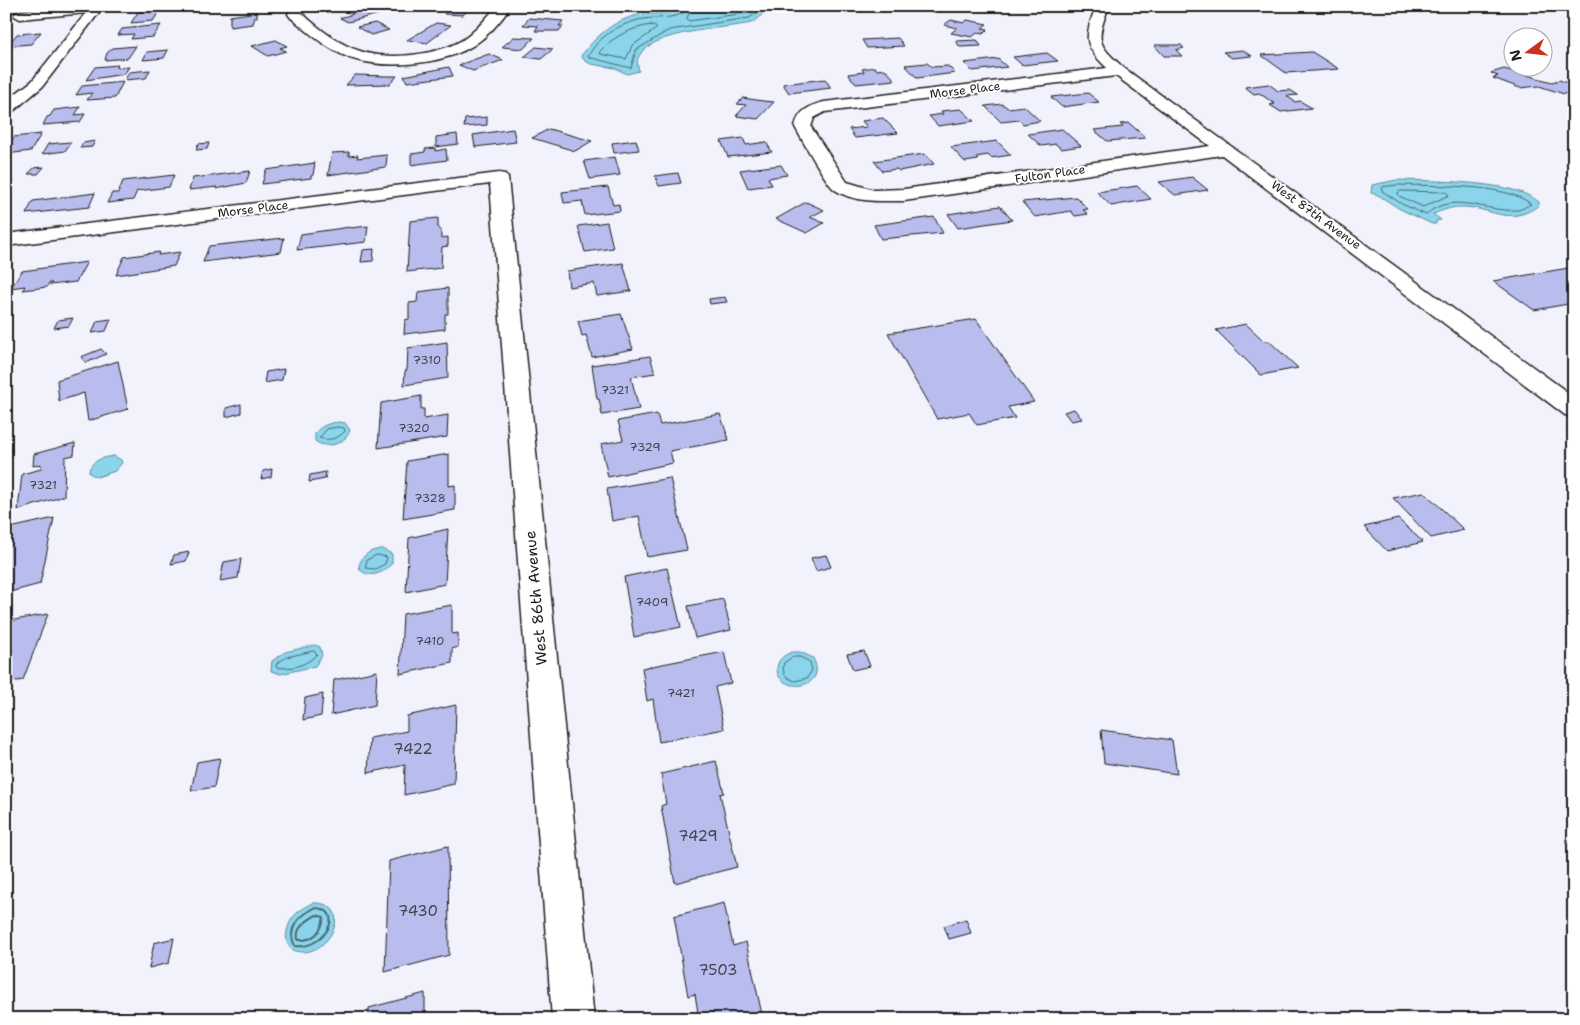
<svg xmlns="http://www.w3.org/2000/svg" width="1580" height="1025" font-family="'Shantell Sans',sans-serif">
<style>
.water{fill:#8ad5eb;stroke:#5e8b98}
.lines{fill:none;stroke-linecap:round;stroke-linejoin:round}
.shore-far1{stroke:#48666f;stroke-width:1}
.shore{stroke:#48666f;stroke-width:2}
.building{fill:#b8bdee;stroke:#1c1c1c}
.street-casing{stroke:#1c1c1c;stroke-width:3}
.street{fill:#fff;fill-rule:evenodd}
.labels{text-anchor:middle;stroke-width:4;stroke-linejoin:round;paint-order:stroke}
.far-street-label{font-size:12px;fill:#1c1c1c;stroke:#fff}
.number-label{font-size:12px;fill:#434450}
.street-label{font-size:15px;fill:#1c1c1c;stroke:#fff}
.near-number-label{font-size:15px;fill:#434450}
</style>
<rect width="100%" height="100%" fill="#f1f2fc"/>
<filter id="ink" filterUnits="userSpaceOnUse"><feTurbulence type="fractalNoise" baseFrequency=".02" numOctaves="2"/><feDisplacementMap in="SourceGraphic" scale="10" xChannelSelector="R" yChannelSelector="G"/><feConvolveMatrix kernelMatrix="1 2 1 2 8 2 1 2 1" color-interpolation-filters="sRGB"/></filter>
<g filter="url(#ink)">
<!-- water -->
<path class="water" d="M684,6H762C765,16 758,19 751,23C724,29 653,30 639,56C636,61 638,66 639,71L627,74L615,68L591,64L585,61L581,56C595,37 614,20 638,15C656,12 667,17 684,6Z
M1397,180C1431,181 1514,180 1539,202V205C1509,228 1489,206 1460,207C1450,207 1442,211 1433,214L1441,220L1436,221V224H1432L1400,209L1378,195L1371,193L1372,185Z
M339,422L345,423L350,430C346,444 326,450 315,441V433C322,425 329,423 339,422Z
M114,456L121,460L122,463L115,471L97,477L89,473C89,461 103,457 114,456Z
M382,549L392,554V563C384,573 371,579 360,570L359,566C362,554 371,550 382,549Z
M315,645L320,647L322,655L315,666L281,674L271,671L272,661L285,652Z
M792,652H800L813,658C830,691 776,694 777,668C778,659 784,655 792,652Z
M313,903C354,902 332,951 304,952C282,953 283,930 294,916C299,910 306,907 313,903Z"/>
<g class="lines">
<!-- shore-far1 -->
<path class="shore-far1" d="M686,6L684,12L678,15C667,19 656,17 644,19C622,22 597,37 588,57L631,68L636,50L669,30L749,18L757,13L758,6
M692,6L687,18L689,21L746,13L751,10V6
M651,25L656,26V29L632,46L626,59L600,54V51C614,36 631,28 651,25Z
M1398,185C1431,186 1505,183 1531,204C1526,206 1522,210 1517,210C1487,213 1451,190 1426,215L1402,204L1382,191L1383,187Z
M1401,191L1446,192L1449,195L1423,207L1399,196L1398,193Z
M339,427L344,428L345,431C338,439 329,441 319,438L327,429Z
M377,555L387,557L385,564L375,569L365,568L367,560Z
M314,651L317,654C308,665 290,670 276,667L277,663L287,657Z
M793,657H800L810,662L812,670L807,678L795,681C786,678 781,673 784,663Z"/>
<!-- shore -->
<path class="shore" d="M314,908C347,908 325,950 295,946C286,929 299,916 314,908Z
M316,915L324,917C322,932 313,941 298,940C295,927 307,921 316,915Z"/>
</g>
<!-- building -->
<path class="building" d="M452,6H472L463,15L444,14Z
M367,7L379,14L348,22L340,18L353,14L348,11Z
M160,10L153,21L131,23L138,12Z
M257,12V17H255L253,24L230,27V16Z
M529,18L563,21L559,26H563L559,31H535L538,26L523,25Z
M951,20L964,23L967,20L987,24L982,28L988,29L983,34L977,33L972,37L951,33L957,28L944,25Z
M375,23L389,30L371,35L357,27Z
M436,23L451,25L427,43L407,40Z
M161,25L153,37L131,39L134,34L118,35L122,29Z
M41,32L31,44L7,46L17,34Z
M514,37L534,38L523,49L502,47Z
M898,38L904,46L867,48L862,40Z
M276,40L287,46L280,48L286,51L268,56L252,46Z
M977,40L981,46L960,47L956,41Z
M1154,45H1181L1184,48L1176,50L1182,56H1164Z
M136,46L128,58L105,60L107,53L113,48Z
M536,47L553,49L541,59L524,57Z
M168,50L164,58L143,60L147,52Z
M1243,50L1252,56L1232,58L1223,52Z
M1312,52L1339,69L1286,73L1261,55Z
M1047,53L1058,61L1022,65L1013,57Z
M489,54L503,60L473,71L459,65Z
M998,59L1007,67L972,71L964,63Z
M927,63L932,67L948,66L955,73L917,78L905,65Z
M118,65L117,68L129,67L124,74L86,80L95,67Z
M449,67L453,76L407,82L404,76Z
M875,67L877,70L885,69L895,80L856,84L848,74L864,72L862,69Z
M1504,69L1552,82L1559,80L1574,85V91L1564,94L1539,86L1520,88L1493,78L1498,76L1491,73Z
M150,70L146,78L125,80L129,72Z
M355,75L386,76H397L390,84L346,85Z
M825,79L831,88L789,93L783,84Z
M123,82L115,98L87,100L92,93L76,95L82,86Z
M1269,84L1278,91L1290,90L1298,95L1287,96L1295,102L1300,101L1312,108L1281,112L1270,105L1275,104L1259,93L1254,94L1245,87Z
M1088,93L1099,102L1062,107L1051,97Z
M743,98L763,101L774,102L758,119L736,116L746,105L737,104Z
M1002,104L1008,108L1024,106L1040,121L1023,124L1019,120L1001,122L985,106Z
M80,107L75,115L85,114L80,122L43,125L47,117L50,116L54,110Z
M961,109L974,121L938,126L929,116L943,114L941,111Z
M487,117V125L464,127L465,119Z
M883,118L898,133L855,138L849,129L867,127L862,121Z
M1129,123L1146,138L1107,141L1094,130L1123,127L1120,124Z
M513,129L516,142L475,147L473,135Z
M549,129L592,141L575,151L532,138Z
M1062,129L1081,146L1061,149L1056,144L1041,146L1028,134Z
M41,134L31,151L6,154V149L14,137Z
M457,134L458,144L436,147V137Z
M743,138L746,145L766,142L772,152L728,157L721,141Z
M636,140L639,150L614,153L612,143Z
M95,141L92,147L80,148L83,143Z
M997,141L1011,155L991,158L988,155L976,157L978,160L965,162L951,147Z
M71,142L65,151L42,154L48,144Z
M209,143L207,149L196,150L198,144Z
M435,148V151L446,149L447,160L411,165V154L425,152V149Z
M349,152V156L358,155L357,158L387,155L386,167L328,175L332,153Z
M925,154L934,164L899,171L897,169L882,171L874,161Z
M615,157L620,175L590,179L584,161Z
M315,163L313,175L311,176V178L262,184L266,170Z
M781,165L787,175L768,178L772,185L748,188L740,170Z
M44,167L38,174H28L34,168Z
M250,171L246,183L216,189L217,187L189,190L193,178Z
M678,173L681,183L659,186L655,176Z
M174,175L169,187L137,191L133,200L107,203L112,193H118L123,181Z
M1192,177L1208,190L1175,195L1159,182Z
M1137,186L1151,199L1111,206L1097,192Z
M608,187L613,205L619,204L620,211L585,215L582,201L564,203L562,192Z
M95,193L89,207L26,214L33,201Z
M1076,197L1088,209L1083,210L1088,214L1075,216L1071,211L1035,217L1022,202Z
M806,202L824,210L810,217L824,223L807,233L776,219Z
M1000,206L1012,220L958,228L948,214Z
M934,217L943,233L881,239L874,225Z
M438,218V228L441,230V238L448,237V246L442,247L441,268L407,272L410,221Z
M607,222L613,248L585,252L578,226Z
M368,226L366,242L297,250L301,234L350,227V228Z
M284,238L281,252L203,262L209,246Z
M374,249L373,261L361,262L363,250Z
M159,252L158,255L180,252L174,266L116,275L124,257Z
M87,262L76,282L50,285L52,283H49L47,287L23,290L25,286L11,288L22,271Z
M623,263L631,291L597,296L594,283L569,287L567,271Z
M1574,267V303L1534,310L1493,281Z
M448,288V314H445V329L404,334L405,320L409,319V303L417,302L418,292Z
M725,297L727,302L710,304L709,299Z
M621,314L633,349L592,357L586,335L582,336L578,321Z
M73,318L69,326L54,328L58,320Z
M111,319L106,331L92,333L97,321Z
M976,319L1034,402L1008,407L1015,418L977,425L969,413L937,419L888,333Z
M1246,324L1264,341H1269L1298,368L1261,375L1216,330Z
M447,342L448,378L404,385L405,371L407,370L408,348Z
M101,349L106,354L86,363L81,357Z
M650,356L655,373L631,377L639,409L602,415L599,399H597L592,365Z
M118,361L128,409L88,421L84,393L59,401L57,380Z
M284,369L282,380L264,383L266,372Z
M421,396V409H424V419L448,415L447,437L378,448L381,403Z
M241,404V413L226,417V408Z
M1074,409L1082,419L1071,421L1064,412Z
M657,414L660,425L720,414L729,440L670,451L673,463L608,477L601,444L623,440L618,421Z
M75,443L74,455L65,457L64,496L18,510L22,474L41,469V464L33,466L34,454Z
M449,454V486L455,485V510L403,519L407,461Z
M272,469L271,477L261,479L263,471Z
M326,472L325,479L309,482L310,475Z
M670,478L687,550L647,557L639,516L612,521L607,489Z
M1424,492L1464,530L1431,538L1393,498Z
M54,518L40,584L6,593V529Z
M1398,519L1423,542L1387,551L1364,527Z
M448,529L445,584L406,592L409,538Z
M189,552L186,561L171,564L174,555Z
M826,555L831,567L816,571L811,558Z
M241,559L238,578L220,581L224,562Z
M667,568L681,627L634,637L624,577Z
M723,599L731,630L695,638L688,606Z
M452,605V634L458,633V647L452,649V663L400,674L403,614Z
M48,614L23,680L6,683V616L12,615L9,621Z
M864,651L870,666L853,670L847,654Z
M724,652L731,683L715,687L724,729L659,742L653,699L647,701L642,668Z
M377,671L375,705L331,715L334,680Z
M323,694L321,716L303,720L305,698Z
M456,705L454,784L404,795L405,765L368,773L370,738L407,731V716Z
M1101,730L1172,740L1177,774L1104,763Z
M220,758L214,787L191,791L197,762Z
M716,761L724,793L720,794L737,867L675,883L661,806L666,804L661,774Z
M448,846L449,955L385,972L389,861Z
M724,903L733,946L746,942L763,1019H699L695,994L688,996L674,916Z
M966,919L971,933L949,939L944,926Z
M174,938L169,963L149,968L154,943Z
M425,993V1019H369V1008Z"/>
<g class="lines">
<defs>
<path id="street" d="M73,6H104L42,87L12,112L6,114V101L32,81L86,13L20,19L13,15L20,11Z
M291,6H304L302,13C318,28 338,44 360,51C389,61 439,55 464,39C477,30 487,17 497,6H511C502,20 488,36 474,45C443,65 385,70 350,58C328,50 308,32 290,17L288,14Z
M1096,6H1109C1096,41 1096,43 1124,68L1574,397V417L1565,415L1222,155L904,201C882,201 854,203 835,190C828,186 801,138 795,127C798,111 809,106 824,102L1107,68C1082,45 1085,36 1096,6ZM1116,76L1210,146L904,189L874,190L847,182L811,127L814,118L825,112Z
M499,173L505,174L508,178L594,1019H552L490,184L6,246V234Z"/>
</defs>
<!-- street casing -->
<use href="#street" class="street-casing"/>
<!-- street -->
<use href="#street" class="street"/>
</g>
</g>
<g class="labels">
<!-- far-street labels -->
<g class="far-street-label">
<text transform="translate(965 90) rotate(-7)" y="4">Morse Place</text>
<text transform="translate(1050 174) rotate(-8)" y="4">Fulton Place</text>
<text transform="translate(253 209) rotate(-7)" y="4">Morse Place</text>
<text transform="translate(1316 215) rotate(36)" y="4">West 87th Avenue</text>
</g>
<!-- number labels -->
<g class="number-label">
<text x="427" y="364">7310</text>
<text x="615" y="394">7321</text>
<text x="414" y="432">7320</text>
<text x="645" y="451">7329</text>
<text x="43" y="489">7321</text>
<text x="430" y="502">7328</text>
<text x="652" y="606">7409</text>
<text x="430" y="645">7410</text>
<text x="681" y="697">7421</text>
</g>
<!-- street labels -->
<g class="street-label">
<text transform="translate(536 598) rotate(-95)" y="5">West 86th Avenue</text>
</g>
<!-- near-number labels -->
<g class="near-number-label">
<text x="413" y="754">7422</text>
<text x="698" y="841">7429</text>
<text x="418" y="916">7430</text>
<text x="718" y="975">7503</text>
</g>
</g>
<!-- margin -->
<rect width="1580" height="1025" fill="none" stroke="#fff" stroke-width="25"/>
<rect x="12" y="12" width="1555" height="1000" fill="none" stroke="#1c1c1c" stroke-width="2" filter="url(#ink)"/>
<!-- north arrow -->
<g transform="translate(1528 52) rotate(255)"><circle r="24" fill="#ffffff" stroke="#a4a4a4"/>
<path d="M0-4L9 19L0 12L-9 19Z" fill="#c8321e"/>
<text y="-8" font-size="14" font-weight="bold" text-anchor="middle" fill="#1c1c1c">N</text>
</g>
</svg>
